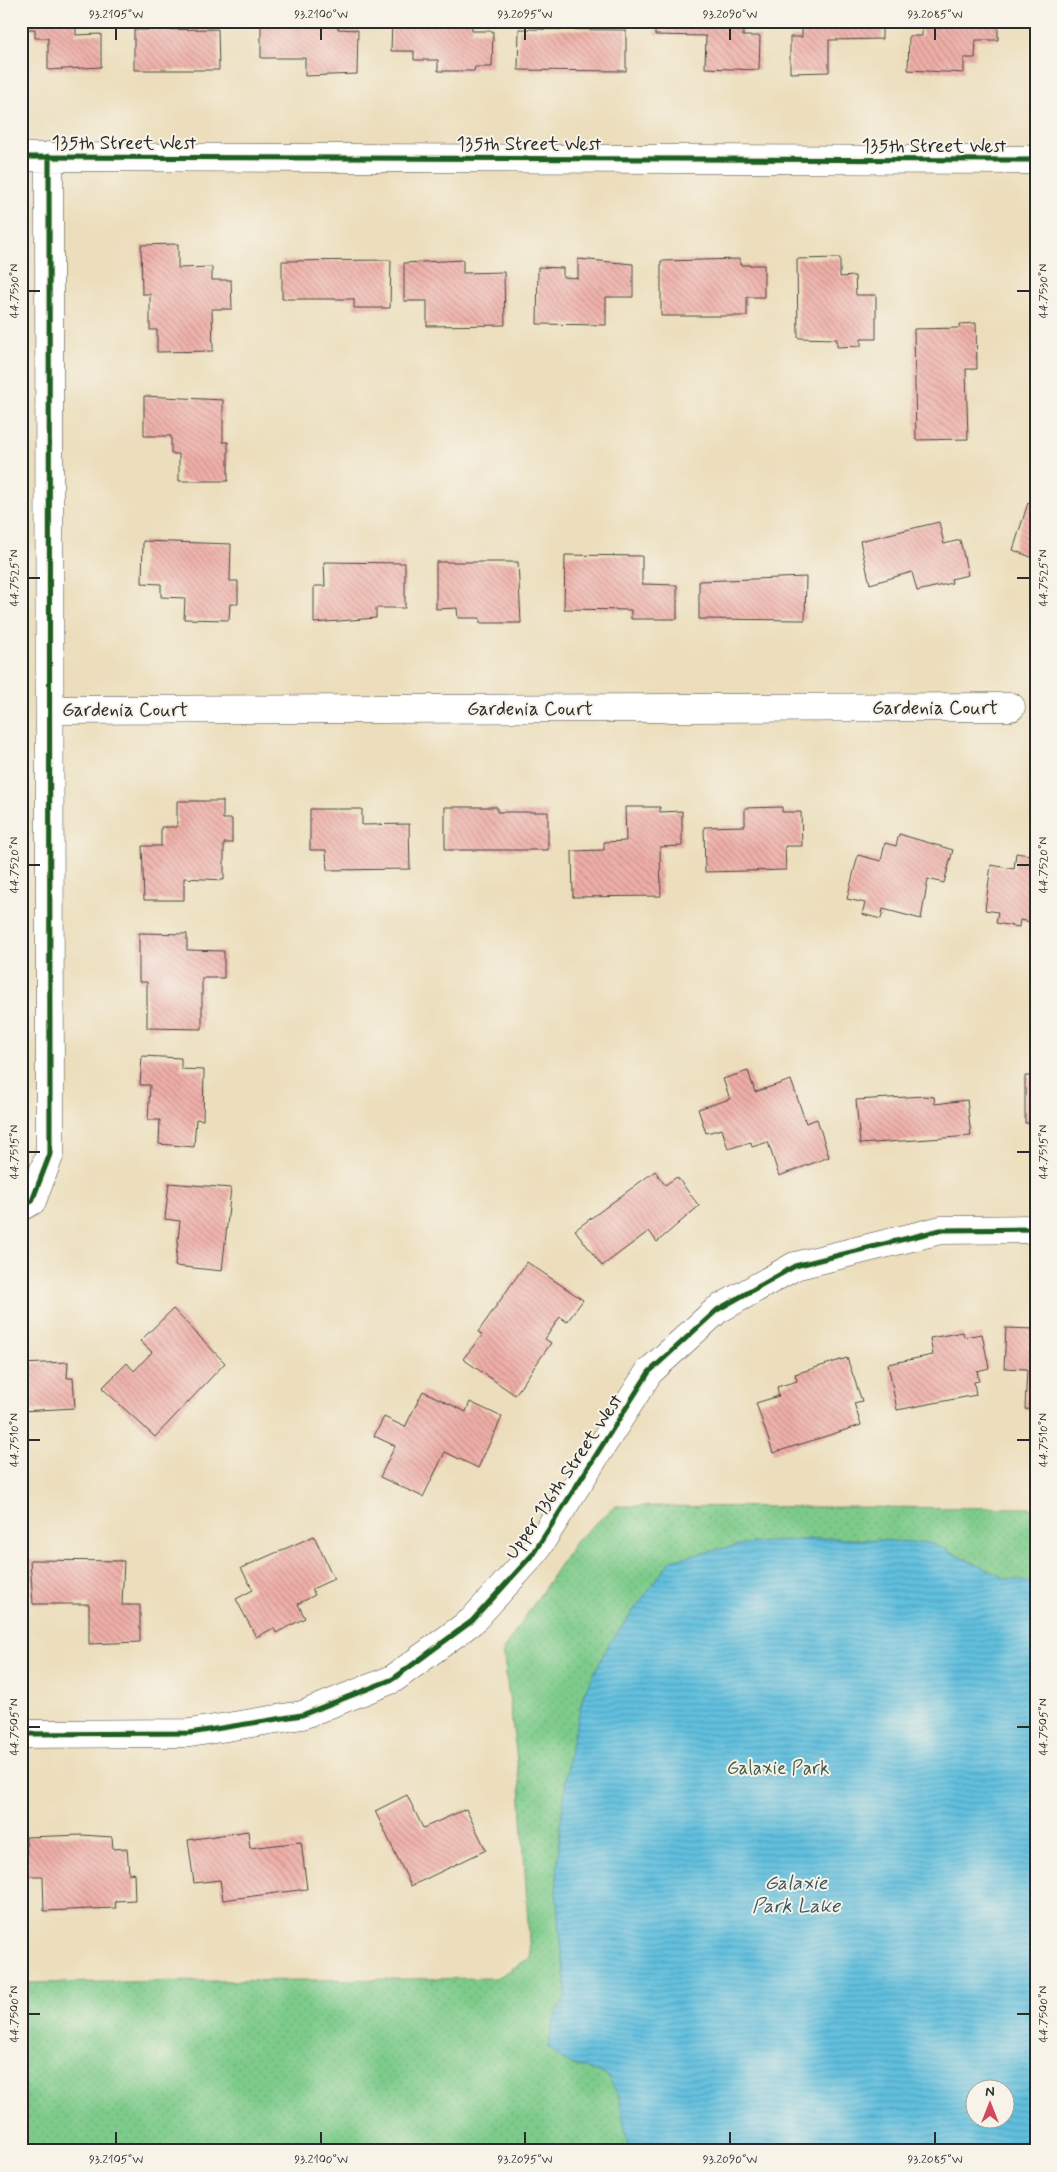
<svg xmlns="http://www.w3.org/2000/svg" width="1057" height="2172" font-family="Mynerve,sans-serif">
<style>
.park{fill:url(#park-dots);stroke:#547b5a;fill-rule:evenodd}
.water{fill:url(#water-rules);stroke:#467685;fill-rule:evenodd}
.building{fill:url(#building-back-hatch)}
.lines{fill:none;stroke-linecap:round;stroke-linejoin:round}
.minor-casing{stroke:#484641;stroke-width:29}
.minor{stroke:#fff;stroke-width:28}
.cycleway-casing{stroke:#f7f3e8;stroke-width:8}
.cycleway{stroke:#1b5e20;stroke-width:5}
.ticks{fill:none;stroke:#2b2b2b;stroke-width:2}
.labels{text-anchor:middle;stroke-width:4;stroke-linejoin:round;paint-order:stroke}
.street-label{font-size:19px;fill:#2b2b2b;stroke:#f7f3e8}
.park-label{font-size:19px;fill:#445b48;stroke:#f7f3e8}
.water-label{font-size:20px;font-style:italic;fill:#3b5861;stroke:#f7f3e8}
.neatline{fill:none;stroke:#2b2b2b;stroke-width:2}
.ticks-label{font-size:12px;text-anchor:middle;fill:#2b2b2b}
</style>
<defs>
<pattern id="park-dots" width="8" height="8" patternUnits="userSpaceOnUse" patternTransform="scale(1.25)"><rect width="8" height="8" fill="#7dcb8a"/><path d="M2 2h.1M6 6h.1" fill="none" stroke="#6cae77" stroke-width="1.8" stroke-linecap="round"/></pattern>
<pattern id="water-rules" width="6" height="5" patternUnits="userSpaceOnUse" patternTransform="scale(1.25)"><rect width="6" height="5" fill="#61c0df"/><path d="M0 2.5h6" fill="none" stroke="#509cb5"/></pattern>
<pattern id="building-back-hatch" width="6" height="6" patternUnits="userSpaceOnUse" patternTransform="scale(1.25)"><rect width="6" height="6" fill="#efafa8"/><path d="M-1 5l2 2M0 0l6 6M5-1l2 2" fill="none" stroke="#c28f89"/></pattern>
</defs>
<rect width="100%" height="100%" fill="#f7f3e8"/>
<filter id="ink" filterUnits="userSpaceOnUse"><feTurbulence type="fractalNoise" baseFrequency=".02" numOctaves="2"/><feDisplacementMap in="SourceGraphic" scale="10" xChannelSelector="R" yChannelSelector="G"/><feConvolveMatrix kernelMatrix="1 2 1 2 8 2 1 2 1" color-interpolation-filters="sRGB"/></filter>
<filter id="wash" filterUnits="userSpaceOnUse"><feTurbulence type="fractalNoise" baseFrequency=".0096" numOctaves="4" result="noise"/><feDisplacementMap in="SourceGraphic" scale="20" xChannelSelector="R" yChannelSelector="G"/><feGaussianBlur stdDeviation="1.12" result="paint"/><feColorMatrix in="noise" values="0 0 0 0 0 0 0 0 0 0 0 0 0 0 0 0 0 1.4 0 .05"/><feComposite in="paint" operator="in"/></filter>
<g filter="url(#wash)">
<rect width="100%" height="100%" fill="#ecdebc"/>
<!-- park -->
<path class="park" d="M615,1506L1036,1508V2151H21V1983L497,1978L530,1958L520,1784L503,1650L576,1541ZM974,2090H1004V2120H974Z"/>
<!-- water -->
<path class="water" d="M829,1538L932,1543L1007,1579L1036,1583V2151H629L619,2096L606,2075L565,2062L548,2048L553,2022L566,1995L556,1892L560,1826L570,1749L584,1693L609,1644L671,1560L743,1544ZM974,2090H1004V2120H974Z"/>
<g id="blocks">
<!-- building -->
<path class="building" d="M21,21H76V35L101,34V67L48,70V38H35V29H21Z
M261,21H338V29L358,30L357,74L305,76V58H261Z
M392,21H472V31H493L492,67H475L474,71H438V60H414V51H391Z
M655,21H743V36H760L759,70L705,68L706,36L655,35Z
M802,21H882V39L829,40V72L790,73V37H802Z
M922,21H998V40H976L975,58H964V73L908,70L909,36H922Z
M218,29L219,70H134V30Z
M519,29L626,30V71L518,70Z
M178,244V268L212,267V280H231L232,309H212L213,351L157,352V330H150V294H142L141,245Z
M840,258V277L855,276L856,295H876V339H861V346L837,347V339L798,338L797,259Z
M578,259L633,264V297H606V325L537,324L538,267L563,268V277L578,278Z
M740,259V265H764V297H747V316H661V261Z
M391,260L390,308H354V299H282V261Z
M463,260V273L504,272L505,325L427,326V301H404V263Z
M1034,264H1036V302H1033Z
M976,323L977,369H966L968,439L916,440L914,329L960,328V324Z
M144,396L223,400V442H228V481H179V454H171V436H144Z
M1028,503L1036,506V559L1013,550Z
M939,522L944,544L960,540L968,575L951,579L952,583L917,591L912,572L870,584L860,541Z
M143,541L231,544L230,581H238V604H230L229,620L184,619L185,598L161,597V584L142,583Z
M565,555L642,556V584L677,585V619H631V610L564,609Z
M324,562L405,563V608H376V618L314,623V586H325Z
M436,562H518L521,623H480V618H458L457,608L436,609Z
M806,577L805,620L699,619V581Z
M177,801H223V819H232V843H224V880L184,878V900H144L142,846H161V827H177Z
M445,807H497V812H548V850H445Z
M625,807H660V812L682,811V846L660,847L661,896L573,897L572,851L604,850V842L626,841Z
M782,807V812H801L802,846H785L786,870L705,872L704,827L745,826V808Z
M310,809H362V825L409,824L410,869L327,870L326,850H310Z
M899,834L953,850L944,883L928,879L921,919L883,909L881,919L862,914L865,903L847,899L858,855L881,861L885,843L896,846Z
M1016,853L1036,856V923L1020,920L1019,927L996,923L998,912L985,910L991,865L1014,869Z
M139,933L187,934V950L224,951V978H202V1029L147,1028V982H139Z
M142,1056L181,1058V1069L204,1070L203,1120L196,1119L194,1147L159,1144L160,1120H148L150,1085H140Z
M748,1071L755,1092L791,1080L806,1123L817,1119L829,1157L779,1176L768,1142L752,1147L751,1142L728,1149L722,1129L706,1133L698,1109L730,1099L723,1079Z
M1025,1076H1036V1123H1025Z
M924,1096L934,1097L935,1104L967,1100L971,1136L860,1144L856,1100Z
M655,1171L665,1185L677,1177L699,1206L657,1242L649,1231L602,1266L575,1230Z
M169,1183L231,1188L222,1271L175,1266L180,1221L165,1219Z
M527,1262L583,1300L567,1322L560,1317L545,1339L551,1343L515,1395L463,1359L482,1335L478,1332Z
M173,1309L225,1363L155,1437L102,1388L127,1363L134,1371L152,1352L140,1341Z
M1006,1328L1036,1329V1410L1025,1409L1027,1369L1004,1368Z
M963,1332L964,1337L982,1334L989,1368L977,1371L979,1381L974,1382L976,1395L897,1410L888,1364L933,1355L930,1338Z
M847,1358L862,1401L854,1403L861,1425L773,1453L756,1403L779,1396L777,1387L797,1381L795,1374Z
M68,1362L67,1378H73L75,1408L21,1411V1364Z
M423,1391L466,1412L470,1402L502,1417L478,1468L445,1452L423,1497L380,1477L395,1446L374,1436L384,1417L405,1427Z
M314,1536L334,1579L312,1589L315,1595L298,1604L305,1618L276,1633L274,1628L256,1637L236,1599L253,1590L241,1568Z
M30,1560L124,1561L122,1605H140V1642L89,1644V1604H33Z
M407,1795L423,1828L466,1809L486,1850L411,1886L375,1811Z
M248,1831L250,1848L301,1842L307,1889L223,1900L220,1880L194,1883L188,1840Z
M82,1835L112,1837L113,1849L127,1848L129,1874L134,1873L135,1900L115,1901L116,1908L44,1911L43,1876H27L26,1837Z"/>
</g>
</g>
<g filter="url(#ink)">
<use href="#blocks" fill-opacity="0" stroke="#484641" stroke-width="1"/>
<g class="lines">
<defs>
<path id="minor" d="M21,157L1036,160
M50,710L1011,707
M21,1207L32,1201L50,1154L49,156
M21,1734L190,1733L302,1715L393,1679L472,1621L533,1554L649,1372L717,1310L795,1266L941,1230L1036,1229"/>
</defs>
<!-- minor casing -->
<use href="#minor" class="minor-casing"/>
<!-- minor -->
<use href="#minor" class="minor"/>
<defs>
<path id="cycleway" d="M21,157L1036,160
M21,1207L32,1201L50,1154L49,156
M21,1734L190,1733L302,1715L393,1679L472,1621L533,1554L649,1372L717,1310L795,1266L941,1230L1036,1229"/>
</defs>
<!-- cycleway casing -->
<use href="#cycleway" class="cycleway-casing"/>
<!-- cycleway -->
<use href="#cycleway" class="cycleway"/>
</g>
</g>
<!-- ticks -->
<path class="ticks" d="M116,28V40M321,28V40M525,28V40M730,28V40M935,28V40M28,291H40M1017,291H1030M28,578H40M1017,578H1030M28,865H40M1017,865H1030M28,1152H40M1017,1152H1030M28,1440H40M1017,1440H1030M28,1727H40M1017,1727H1030M28,2014H40M1017,2014H1030M116,2132V2144M321,2132V2144M525,2132V2144M730,2132V2144M935,2132V2144"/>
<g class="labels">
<!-- street labels -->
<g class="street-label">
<text x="124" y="149">135th Street West</text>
<text x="529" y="150">135th Street West</text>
<text x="934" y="152">135th Street West</text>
<text x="935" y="714">Gardenia Court</text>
<text x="530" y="715">Gardenia Court</text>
<text x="125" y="716">Gardenia Court</text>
<text transform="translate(563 1476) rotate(-56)" y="7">Upper 136th Street West</text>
</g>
<!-- park labels -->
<g class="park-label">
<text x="778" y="1774">Galaxie Park</text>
</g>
<!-- water labels -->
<g class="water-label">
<text x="796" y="1889">Galaxie<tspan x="796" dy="23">Park Lake</tspan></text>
</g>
</g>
<!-- margin -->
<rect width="1057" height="2172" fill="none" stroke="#f7f3e8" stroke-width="55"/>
<!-- north arrow -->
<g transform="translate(990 2104)"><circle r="24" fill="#f7f3e8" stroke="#a5a39c"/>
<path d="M0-4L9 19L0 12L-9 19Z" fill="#d1495b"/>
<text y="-8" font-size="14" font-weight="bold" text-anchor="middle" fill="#2b2b2b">N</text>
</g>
<rect x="28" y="28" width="1002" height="2116" class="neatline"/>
<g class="ticks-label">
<text x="116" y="18">93.2105°W</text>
<text x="321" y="18">93.2100°W</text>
<text x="525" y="18">93.2095°W</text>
<text x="730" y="18">93.2090°W</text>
<text x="935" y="18">93.2085°W</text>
<text transform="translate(14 291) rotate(-90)" y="4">44.7530°N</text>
<text transform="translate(1043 291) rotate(-90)" y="4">44.7530°N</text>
<text transform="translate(14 578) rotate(-90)" y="4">44.7525°N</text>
<text transform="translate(1043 578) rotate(-90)" y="4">44.7525°N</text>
<text transform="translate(14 865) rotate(-90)" y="4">44.7520°N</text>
<text transform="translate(1043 865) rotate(-90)" y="4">44.7520°N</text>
<text transform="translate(14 1152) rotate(-90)" y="4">44.7515°N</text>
<text transform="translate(1043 1152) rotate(-90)" y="4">44.7515°N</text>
<text transform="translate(14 1440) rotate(-90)" y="4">44.7510°N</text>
<text transform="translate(1043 1440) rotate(-90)" y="4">44.7510°N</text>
<text transform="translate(14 1727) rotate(-90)" y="4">44.7505°N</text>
<text transform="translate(1043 1727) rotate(-90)" y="4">44.7505°N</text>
<text transform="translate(14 2014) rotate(-90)" y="4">44.7500°N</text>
<text transform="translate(1043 2014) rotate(-90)" y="4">44.7500°N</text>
<text x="116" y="2163">93.2105°W</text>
<text x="321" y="2163">93.2100°W</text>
<text x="525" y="2163">93.2095°W</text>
<text x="730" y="2163">93.2090°W</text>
<text x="935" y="2163">93.2085°W</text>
</g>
</svg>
